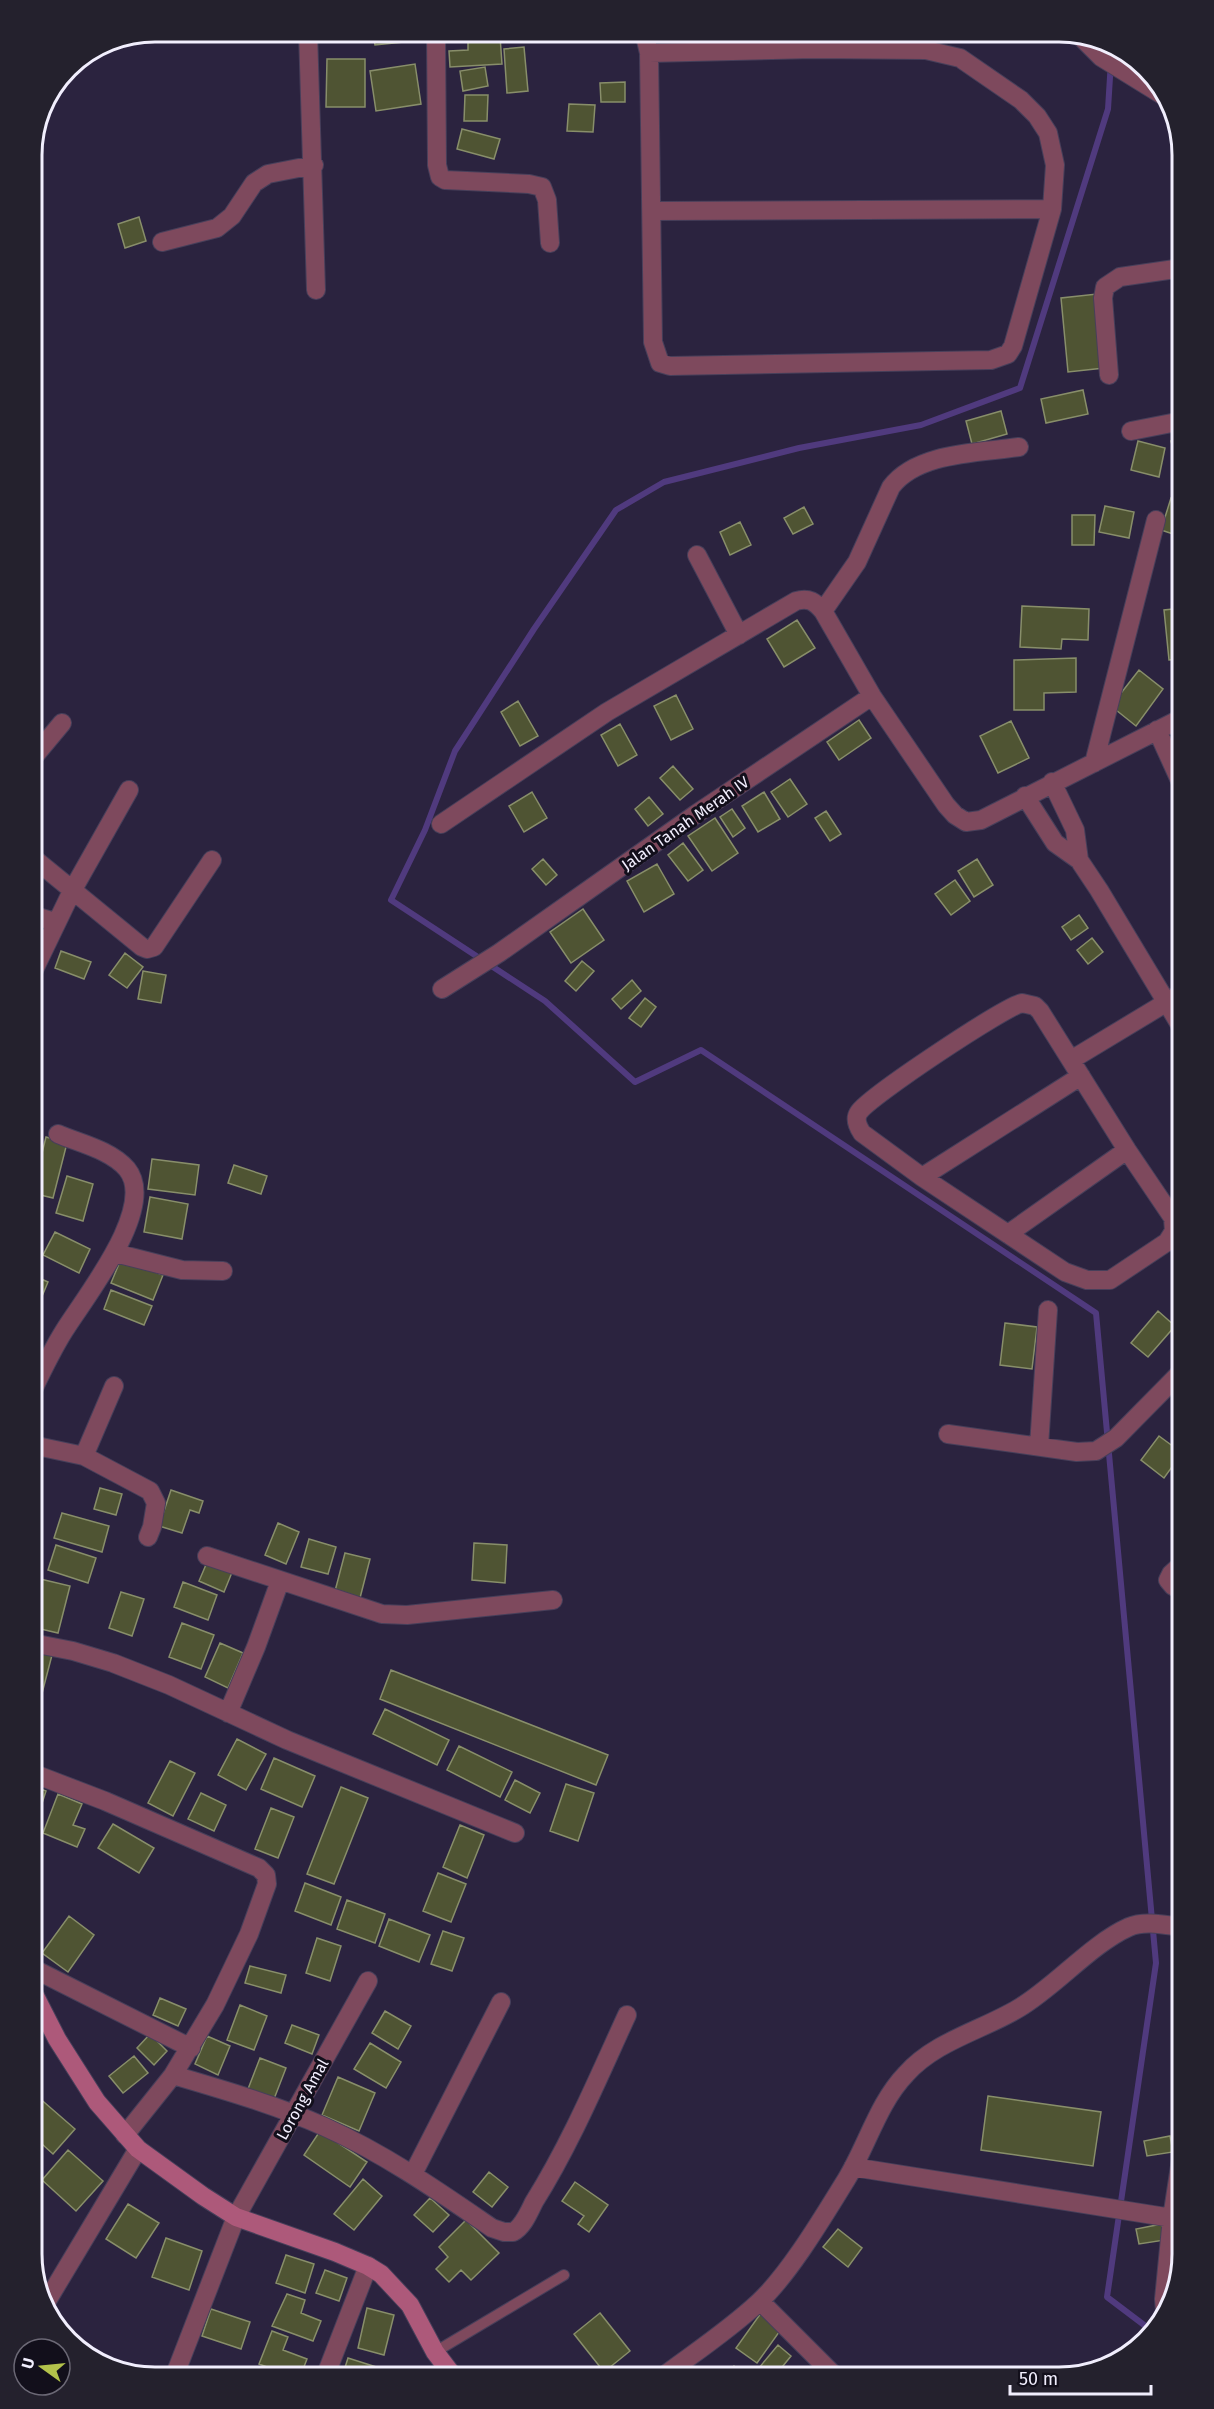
<svg xmlns="http://www.w3.org/2000/svg" width="1214" height="2409" font-family="'Fira Sans',sans-serif">
<style>
.lines{fill:none;stroke-linecap:round;stroke-linejoin:round}
.stream{stroke:#503a7e;stroke-width:6}
.building{fill:#4f5433;stroke:#888e6a;stroke-width:1.5}
.lane-casing{stroke:#473f5a;stroke-width:12}
.street-casing{stroke:#473f5a;stroke-width:20}
.secondary-casing{stroke:#473f5a;stroke-width:20}
.lane{stroke:#7e495d;stroke-width:10}
.street{stroke:#7e495d;stroke-width:18}
.secondary{stroke:#ad597a;stroke-width:18}
.labels{text-anchor:middle;stroke-width:6;stroke-linejoin:round;paint-order:stroke}
.street-label{font-size:16px;fill:#f1eefd;stroke:#120f1b}
.rim{fill:none;stroke:#f1eefd;stroke-width:3}
</style>
<rect width="100%" height="100%" fill="#2b233f"/>
<g class="lines">
<!-- stream -->
<path class="stream" d="M1116,50L1111,61L1108,109L1020,388L921,425L799,448L664,482L616,510L534,629L455,751L425,830L391,900L545,1001L635,1082L701,1050L1096,1313L1156,1963L1107,2297L1152,2331"/>
</g>
<!-- building -->
<path class="building" d="M155,32H173L150,35V33Z
M373,32H422L423,40L375,45Z
M500,36L502,64L450,67L449,51L468,50V39Z
M524,47L528,91L507,93L504,49Z
M327,59H365V107H326Z
M415,64L421,104L376,111L370,71Z
M485,67L488,86L463,91L460,71Z
M625,82V102H601L600,83Z
M465,95H488L487,121H464Z
M569,104L595,105L593,132L567,131Z
M462,129L500,139L494,159L457,149Z
M139,217L146,241L125,248L118,224Z
M1097,294L1104,368L1068,372L1061,298Z
M1083,390L1088,414L1046,423L1041,399Z
M1001,411L1007,434L972,444L966,421Z
M1182,437V464L1177,465L1171,441Z
M1138,441L1165,448L1159,477L1131,470Z
M1171,498L1182,502V537L1161,530Z
M1105,506L1134,512L1129,538L1099,532Z
M804,507L813,524L793,534L784,518Z
M1072,515H1095L1094,545H1072Z
M740,522L751,545L730,555L720,532Z
M1022,606L1089,609L1088,640L1062,639L1061,649L1020,647Z
M1182,608V659L1169,660L1164,610Z
M797,620L815,648L784,667L767,639Z
M1076,658V692L1044,693V710H1014V660Z
M1139,670L1163,689L1136,726L1111,706Z
M676,695L693,729L671,740L654,706Z
M518,701L538,736L520,746L501,712Z
M859,720L871,738L839,760L827,742Z
M1011,721L1029,758L998,773L980,736Z
M620,724L637,755L618,766L601,735Z
M673,766L693,789L680,800L660,778Z
M790,779L807,804L788,817L771,792Z
M532,792L547,818L524,832L509,806Z
M764,792L780,819L758,832L742,806Z
M649,797L663,814L648,826L635,809Z
M732,809L745,828L733,837L720,817Z
M826,811L841,834L830,841L815,818Z
M715,818L738,853L712,871L688,836Z
M683,843L703,870L688,881L668,855Z
M543,859L557,875L546,885L532,869Z
M977,859L993,885L974,897L958,871Z
M657,864L674,894L644,912L627,881Z
M955,880L970,901L951,915L935,894Z
M583,909L604,940L571,963L550,932Z
M1079,915L1088,928L1071,940L1062,927Z
M1092,938L1103,952L1088,964L1077,950Z
M61,951L91,962L84,979L55,968Z
M125,953L143,967L127,988L109,975Z
M582,961L594,971L576,991L565,981Z
M143,971L166,975L161,1003L138,999Z
M632,980L641,991L621,1009L612,999Z
M645,998L656,1007L641,1027L629,1018Z
M46,1137L67,1143L53,1198L32,1193Z
M152,1159L199,1165L195,1195L148,1189Z
M234,1165L267,1176L261,1194L228,1183Z
M67,1176L93,1184L83,1221L56,1213Z
M150,1197L188,1204L182,1239L144,1232Z
M55,1232L90,1249L79,1273L43,1255Z
M121,1259L163,1275L153,1300L111,1283Z
M32,1275L48,1282L35,1313L32,1312Z
M111,1290L152,1306L144,1325L104,1309Z
M1158,1311L1175,1326L1148,1357L1131,1343Z
M1005,1323L1037,1327L1032,1369L1000,1365Z
M1159,1436L1182,1453L1164,1478L1141,1460Z
M1182,1487V1508L1172,1499Z
M100,1488L122,1494L116,1515L94,1509Z
M171,1490L203,1501L199,1513L190,1510L182,1533L159,1526Z
M62,1513L109,1526L102,1552L54,1538Z
M278,1523L299,1532L286,1564L265,1555Z
M309,1539L336,1547L328,1574L301,1567Z
M474,1543L507,1545L505,1583L472,1580Z
M56,1545L96,1558L88,1583L48,1570Z
M345,1553L370,1559L360,1598L335,1591Z
M208,1560L233,1570L224,1592L199,1581Z
M32,1577L70,1586L58,1633L32,1627Z
M183,1582L217,1595L208,1620L174,1607Z
M121,1592L144,1599L132,1636L109,1628Z
M182,1623L214,1635L201,1669L169,1657Z
M220,1643L243,1653L228,1688L205,1677Z
M32,1652L52,1655L40,1701L32,1699Z
M391,1670L608,1755L596,1785L380,1699Z
M385,1709L449,1740L437,1765L373,1734Z
M237,1739L266,1754L246,1790L218,1775Z
M459,1746L512,1772L500,1797L447,1770Z
M274,1758L315,1776L302,1807L261,1789Z
M170,1761L195,1773L173,1816L148,1803Z
M515,1780L540,1793L530,1813L505,1800Z
M566,1784L594,1793L578,1841L550,1831Z
M32,1786L46,1791L34,1828L32,1827Z
M341,1787L368,1798L334,1884L307,1874Z
M201,1793L226,1805L214,1831L188,1819Z
M58,1794L82,1804L73,1825L85,1829L77,1847L43,1833Z
M271,1808L294,1817L278,1858L255,1849Z
M113,1824L154,1848L139,1873L98,1848Z
M460,1825L484,1835L467,1878L443,1867Z
M438,1873L466,1884L451,1922L423,1911Z
M305,1883L341,1897L331,1925L295,1911Z
M347,1900L385,1914L375,1943L337,1929Z
M69,1916L94,1935L68,1972L42,1953Z
M389,1919L430,1935L419,1962L379,1946Z
M443,1931L464,1938L452,1971L431,1964Z
M317,1938L341,1946L330,1981L306,1973Z
M250,1966L286,1975L281,1993L245,1983Z
M160,1998L186,2009L178,2026L153,2015Z
M240,2005L267,2016L254,2050L227,2040Z
M385,2011L411,2026L398,2049L372,2033Z
M292,2025L319,2035L312,2054L285,2043Z
M150,2034L167,2051L154,2065L137,2048Z
M207,2036L230,2046L218,2075L195,2064Z
M370,2043L401,2062L386,2088L354,2069Z
M134,2056L148,2073L123,2093L109,2076Z
M260,2058L286,2068L274,2099L248,2089Z
M338,2077L375,2093L359,2131L322,2115Z
M37,2096L75,2129L53,2154L32,2135V2102Z
M988,2096L1101,2112L1093,2166L981,2150Z
M320,2131L367,2162L350,2187L304,2155Z
M1170,2136L1173,2152L1147,2156L1144,2141Z
M68,2150L103,2181L76,2211L42,2180Z
M489,2172L508,2187L492,2207L473,2192Z
M363,2179L382,2196L354,2230L334,2214Z
M575,2182L608,2205L589,2232L578,2224L584,2216L562,2201Z
M430,2198L449,2215L433,2232L414,2215Z
M128,2204L159,2223L136,2258L106,2239Z
M466,2220L499,2253L471,2280L461,2270L449,2282L436,2269L448,2257L439,2247Z
M1162,2224L1165,2240L1139,2244L1136,2229Z
M838,2229L862,2248L848,2267L823,2247Z
M166,2238L202,2251L189,2290L152,2277Z
M286,2255L314,2264L305,2293L276,2283Z
M325,2270L347,2278L339,2301L316,2293Z
M287,2294L305,2300L301,2313L321,2321L313,2341L272,2326Z
M367,2308L394,2315L384,2355L358,2348Z
M211,2309L250,2322L241,2349L202,2336Z
M600,2313L630,2351L604,2372L574,2334Z
M761,2313L782,2328L757,2363L736,2348Z
M272,2331L288,2337L283,2350L307,2359L300,2377H294L259,2364Z
M778,2345L791,2356L774,2377H769L758,2369Z
M348,2358L389,2371L387,2377H342Z
M734,2366L749,2377H725Z
M256,2370L272,2377H253Z"/>
<g class="lines">
<defs>
<path id="lane" d="M435,2352L564,2275"/>
<path id="street" d="M308,32L316,290
M436,32L437,165L440,177L445,180L529,184L542,187L547,200L550,243
M644,32L649,53L653,342L660,363L670,366L991,360L1008,354L1013,346L1052,209L1055,165L1048,133L1037,116L1021,100L960,58L926,50L813,49L649,53
M1081,37L1101,57L1164,96
M653,211L1052,209
M162,242L217,228L232,216L254,183L268,174L314,165
M1109,375L1103,298L1105,287L1120,277L1182,268
M1131,431L1182,421
M697,555L739,635
M823,611L857,562L891,487C917,452 979,453 1019,447
M1157,730L1182,785
M32,759L62,723
M1094,763L1156,520
M1052,782L1075,830L1079,860
M1025,796L1055,843L1079,860L1099,890L1182,1028
M441,824L607,712L796,601C809,597 815,602 823,611L872,696L946,805L955,815L966,822L981,820L1182,718
M32,857L142,947L147,949L154,947L212,860
M32,915L55,922
M32,974L72,891L129,790
M442,989L499,953L696,814L872,696
M1022,1003L1035,1006L1040,1011L1127,1150L1173,1218L1174,1231L1167,1242L1110,1280H1087L1065,1272L922,1177L862,1133C858,1127 854,1119 859,1112C870,1096 1004,1007 1022,1003Z
M1071,1060L1182,993
M922,1177L1081,1076
M1008,1234L1127,1150
M115,1253L182,1270L223,1271
M32,1392C42,1371 52,1350 64,1331C85,1297 158,1207 127,1169C111,1150 79,1143 58,1134
M948,1434L1077,1452L1096,1451L1116,1438L1182,1371
M32,1445L84,1456L150,1491L156,1503L152,1527L148,1537
M1039,1446L1048,1310
M84,1456L114,1386
M207,1556L382,1614L407,1615L553,1600
M1182,1591L1173,1586L1168,1580L1171,1574L1182,1564
M32,1643L73,1651L113,1663L169,1685L287,1740L515,1833
M228,1713L256,1647L280,1581
M32,1773L105,1801L259,1868L266,1875L267,1884L249,1934L215,2005L173,2075L125,2135
M32,1968L191,2048
M173,2075C224,2090 276,2105 325,2127C385,2154 438,2191 492,2228L504,2232H513C523,2227 529,2212 534,2202C571,2143 598,2078 627,2015
M853,2167L1172,2218
M413,2174L501,2002
M760,2301L836,2377
M44,2306L138,2149
M1165,2311L1164,2299L1172,2218L1182,2153
M174,2377L236,2217L368,1981
M325,2377L368,2266
M662,2377C694,2353 729,2330 759,2302C790,2273 823,2217 846,2180C867,2146 878,2103 906,2074C935,2041 983,2030 1019,2008C1056,1986 1091,1944 1129,1927C1144,1920 1166,1925 1182,1927"/>
<path id="secondary" d="M32,1990L57,2039L97,2102L138,2149L203,2196L236,2217L335,2252L368,2266L381,2274L410,2305L435,2352L454,2377"/>
</defs>
<!-- lane casing -->
<use href="#lane" class="lane-casing"/>
<!-- street casing -->
<use href="#street" class="street-casing"/>
<!-- secondary casing -->
<use href="#secondary" class="secondary-casing"/>
<!-- lane -->
<use href="#lane" class="lane"/>
<!-- street -->
<use href="#street" class="street"/>
<!-- secondary -->
<use href="#secondary" class="secondary"/>
</g>
<g class="labels">
<!-- street labels -->
<g class="street-label">
<text transform="translate(685 823) rotate(-35)" y="6">Jalan Tanah Merah IV</text>
<text transform="translate(302 2099) rotate(-61)" y="6">Lorong Amal</text>
</g>
</g>
<!-- crop -->
<path d="M0 0H1214V2409H0ZM155 42H1059A113 113 0 0 1 1172 155V2254A113 113 0 0 1 1059 2367H155A113 113 0 0 1 42 2254V155A113 113 0 0 1 155 42Z" fill="#24212d" fill-rule="evenodd"/>
<path class="rim" d="M155 42H1059A113 113 0 0 1 1172 155V2254A113 113 0 0 1 1059 2367H155A113 113 0 0 1 42 2254V155A113 113 0 0 1 155 42Z"/>
<!-- north arrow -->
<g transform="translate(42 2367) rotate(285)"><circle r="28" fill="#120f1b" stroke="#6b6875" stroke-width="1.5"/>
<path d="M0-4.5L10 22L0 15L-10 22Z" fill="#b3c24b"/>
<text y="-9" font-size="16" font-weight="bold" text-anchor="middle" fill="#f1eefd">U</text>
</g>
<!-- scale -->
<path d="M1010 2385v9h141v-9" fill="none" stroke="#f1eefd" stroke-width="3"/>
<text x="1019" y="2385" font-size="18" fill="#f1eefd" stroke="#120f1b" stroke-width="4.5" paint-order="stroke">50 m</text>
</svg>
